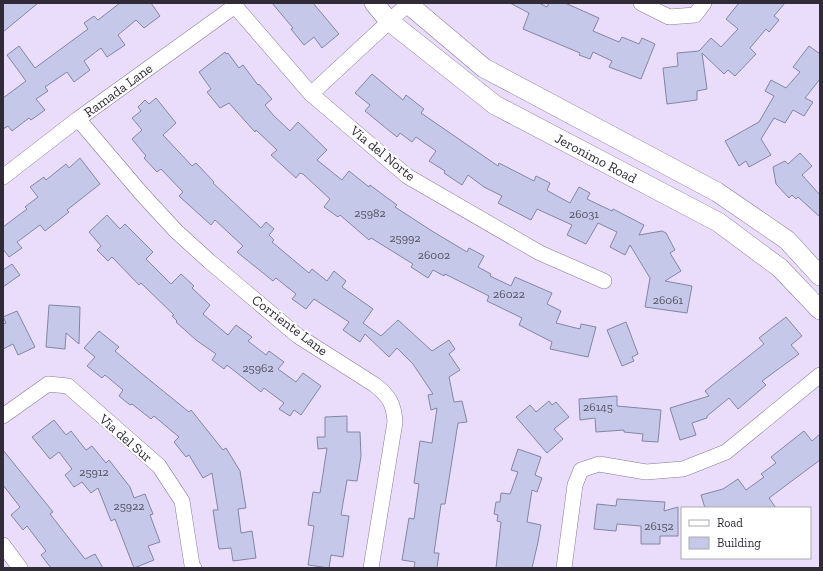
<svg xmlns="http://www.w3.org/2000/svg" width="823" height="571" font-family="'Zilla Slab',serif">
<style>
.building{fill:#c5c8e8;stroke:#8386a3}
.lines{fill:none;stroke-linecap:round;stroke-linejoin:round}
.minor-casing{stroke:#877b97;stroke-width:16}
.major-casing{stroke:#877b97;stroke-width:20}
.minor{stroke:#fff;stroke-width:15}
.major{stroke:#fff;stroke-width:19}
.labels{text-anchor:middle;stroke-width:4;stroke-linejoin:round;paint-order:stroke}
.number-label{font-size:12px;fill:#555263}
.street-label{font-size:14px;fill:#302b37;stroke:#fff}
</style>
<rect width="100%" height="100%" fill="#eaddfc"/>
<!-- building -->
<path class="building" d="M3,3H38L3,32Z
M120,3H151L160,16L144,28L136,20L118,35L125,45L107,57L101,48L84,61L90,70L74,82L67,72L45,87L48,91L36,99L45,110L31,120L29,118L12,131L8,126L3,129V98L26,81L7,55L19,46L35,68L88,29L84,23L94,16L98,20Z
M272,3H313L339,34L322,48L314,37L304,45L291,29L293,28Z
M510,3H539L547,7L549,3H565L599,18L593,31L619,42L622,37L639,44L642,38L655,44L641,79L609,67L612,61L593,52L590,59L579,55L580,53L523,29L529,13Z
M739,3H785L774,16L779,20L769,32L766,29L750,48L756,54L735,76L728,70L724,74L702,53L707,89L697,91V100L667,104L663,68L678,66L677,53L699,51L711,38L721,47L738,29L726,19Z
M809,46L820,54V79L805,98L813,102L804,116L793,110L785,123L774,118L761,139L771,155L749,167L746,161L739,166L725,141L759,122L774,96L765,91L771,80L786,88L800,72L793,67Z
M225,52L226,54L228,53L239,68L243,65L258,85L259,84L272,99L265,105L273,115L290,131L298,122L327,150L317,160L342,180L349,171L369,187L370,185L386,197L397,205L395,207L432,231L467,252L469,248L484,256L478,267L491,274L490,276L511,286L515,277L552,293L547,304L561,311L556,323L580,329L581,324L596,327L588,357L550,349L552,342L519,325L522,318L487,301L489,296L445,274L444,276L433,270L428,278L411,267L413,264L371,238L369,240L340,215L338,217L324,207L330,199L303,174L300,173L296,178L271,155L277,150L256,130L255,132L229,103L220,108L207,92L211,89L199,72Z
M372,74L403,100L406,95L424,109L421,113L498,166L499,163L534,181L536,176L550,183L547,190L548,191L570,203L579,187L590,193L587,199L612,211L613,209L644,225L639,235L662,231L666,233L675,250L670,253L681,271L665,281L692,286L687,313L645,307L650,278L630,245L625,255L610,247L617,232L598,223L586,244L567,235L572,225L537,209L531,220L498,203L502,196L484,187L468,175L462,185L444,173L445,171L429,161L436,151L416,137L412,142L400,133L397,137L365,111L370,105L355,93Z
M156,98L176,123L163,135L192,166L196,163L214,182L213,183L261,228L266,222L274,229L269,235L274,240L272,242L309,273L312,269L327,281L334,271L346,281L342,287L373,309L363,323L381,336L398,320L432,351L449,340L455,349L449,354L460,370L449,377L454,402L462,401L467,422L458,423L445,504H441L434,553H439L437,568H414L415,562L402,560L409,518L414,519L419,484L414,483L420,441L432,443L437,408L431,410L428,395L433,394L413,364L397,348L389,357L365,334L360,342L343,330L349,322L314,299L306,309L292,299L296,294L276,278L273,281L237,252L243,246L215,220L211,225L179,196L183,192L161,169L157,172L144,158L146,156L132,139L142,130L132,118L141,111L138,107L145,100L149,104Z
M800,153L812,166L802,175L820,195V217L798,197L796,199L792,195L789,198L776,184L773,167L785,161L788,164Z
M80,158L100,184L67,210L69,212L45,231L40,225L17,242L22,248L9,257L3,249V227L27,209L25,207L38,197L30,187L44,177L46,180L66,164L69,168Z
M107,215L120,229L125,224L153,252L146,259L171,284L181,274L194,286L192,288L210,305L203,314L228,335L236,325L252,337L248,341L266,355L269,351L284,362L278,369L296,382L303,373L321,386L301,415L294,410L290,416L279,409L284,403L264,388L261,392L227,365L224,369L212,360L216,354L196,340L176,322L177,321L172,316L174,315L141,283L139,285L112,257L108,261L97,250L101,246L89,232Z
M12,264L20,275L3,287V270Z
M49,305L80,307L79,344L66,333L65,349L46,347Z
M17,311L35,347L18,355L13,344L3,349V324L6,323L3,317Z
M786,317L802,336L791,345L799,354L762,381L766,385L738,409L729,398L707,416V418L692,423L696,435L680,440L670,408L709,396L705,391L764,344L759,338Z
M626,322L638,354L632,357L634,361L622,366L607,330Z
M99,331L119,347L115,351L141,373L189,412L191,410L223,450L226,448L240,471L246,508L238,509L241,533L252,531L256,558L233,561L231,548L219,549L213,510H218L212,473L203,478L189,455L186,457L174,442L179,437L154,416L151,419L132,404L130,405L119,396L123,390L105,375L102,378L87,366L95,357L84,348Z
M617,396V406L661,410L658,442L642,441L643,434L624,432V430L596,432L595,418L580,420L579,399Z
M549,401L552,405L556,402L569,417L554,429L563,439L547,453L516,417L530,405L536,412Z
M347,416V432H360L361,456L357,481L347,480L341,515L349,516L343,557L331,555L329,568L308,565L314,526L308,525L313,492L320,493L327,448L318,449L317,437H325V417Z
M54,420L66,435L71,431L86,450L92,446L106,463L109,460L130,487L134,498L145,494L153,514L150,515L160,542L148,546L154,560L134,568L115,519L111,521L98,488L91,493L82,482L74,487L65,475L72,469L59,452L50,459L32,437Z
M804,431L812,441L820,434V460L769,498L776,508H705L701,495L723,489L738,479L746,490L764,477L761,474L776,463L771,457Z
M518,449L541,457L535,475L542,478L537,492L532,490L527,522L541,525L538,542L532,568H496L501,522L497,521L498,515L494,514L496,502H500L501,493L510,494L518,472L511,470Z
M3,450L53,512L50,514L85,559L95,554L103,568H51L41,555L46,551L27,526L23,530L11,515L20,507L3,485Z
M617,499L665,502L664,511L678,507V536H660V544H641V526L617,524L616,531L594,529L597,504L616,506Z"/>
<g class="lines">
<defs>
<path id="minor" d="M641,3L669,17L695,15L704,3
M311,94L408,4
M78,119L141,193L176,231L209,261L298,336L375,385C389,396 394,404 395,422L371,568
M3,177L78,119L235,6L311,94L407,176L540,253L604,281
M3,416L48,384L68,386L159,466L182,501L192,565L194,568
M3,545L20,568
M564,568L575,485L581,470L599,464L646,472L683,469L726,452L820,375"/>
<path id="major" d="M374,3L389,21L495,105L718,222L780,268L820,310
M407,3L484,68L717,192L787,240L820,276"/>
</defs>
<!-- minor casing -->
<use href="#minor" class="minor-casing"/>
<!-- major casing -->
<use href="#major" class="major-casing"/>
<!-- minor -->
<use href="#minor" class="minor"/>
<!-- major -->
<use href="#major" class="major"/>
</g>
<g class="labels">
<!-- number labels -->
<g class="number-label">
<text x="370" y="217">25982</text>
<text x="584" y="218">26031</text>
<text x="405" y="242">25992</text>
<text x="434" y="259">26002</text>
<text x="509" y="298">26022</text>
<text x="668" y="304">26061</text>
<text x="258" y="372">25962</text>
<text x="598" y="411">26145</text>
<text x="94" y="476">25912</text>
<text x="129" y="510">25922</text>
<text x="659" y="530">26152</text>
</g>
<!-- street labels -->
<g class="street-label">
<text transform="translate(118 90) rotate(-36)" y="5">Ramada Lane</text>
<text transform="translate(383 153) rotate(39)" y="5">Via del Norte</text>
<text transform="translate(596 158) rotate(28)" y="5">Jeronimo Road</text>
<text transform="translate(290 325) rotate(37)" y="5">Corriente Lane</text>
<text transform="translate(126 438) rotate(41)" y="5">Via del Sur</text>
</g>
</g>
<!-- border -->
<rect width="823" height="571" fill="none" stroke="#302b37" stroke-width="8"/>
<!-- legend -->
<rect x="681" y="507" width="130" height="52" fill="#ffffff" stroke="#acaaaf"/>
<rect x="689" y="520" width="20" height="6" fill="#ffffff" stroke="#acaaaf"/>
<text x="717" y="527" font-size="12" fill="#302b37">Road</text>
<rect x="689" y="537" width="20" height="12" fill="#c5c8e8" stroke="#acaaaf"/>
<text x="717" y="547" font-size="12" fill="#302b37">Building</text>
</svg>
